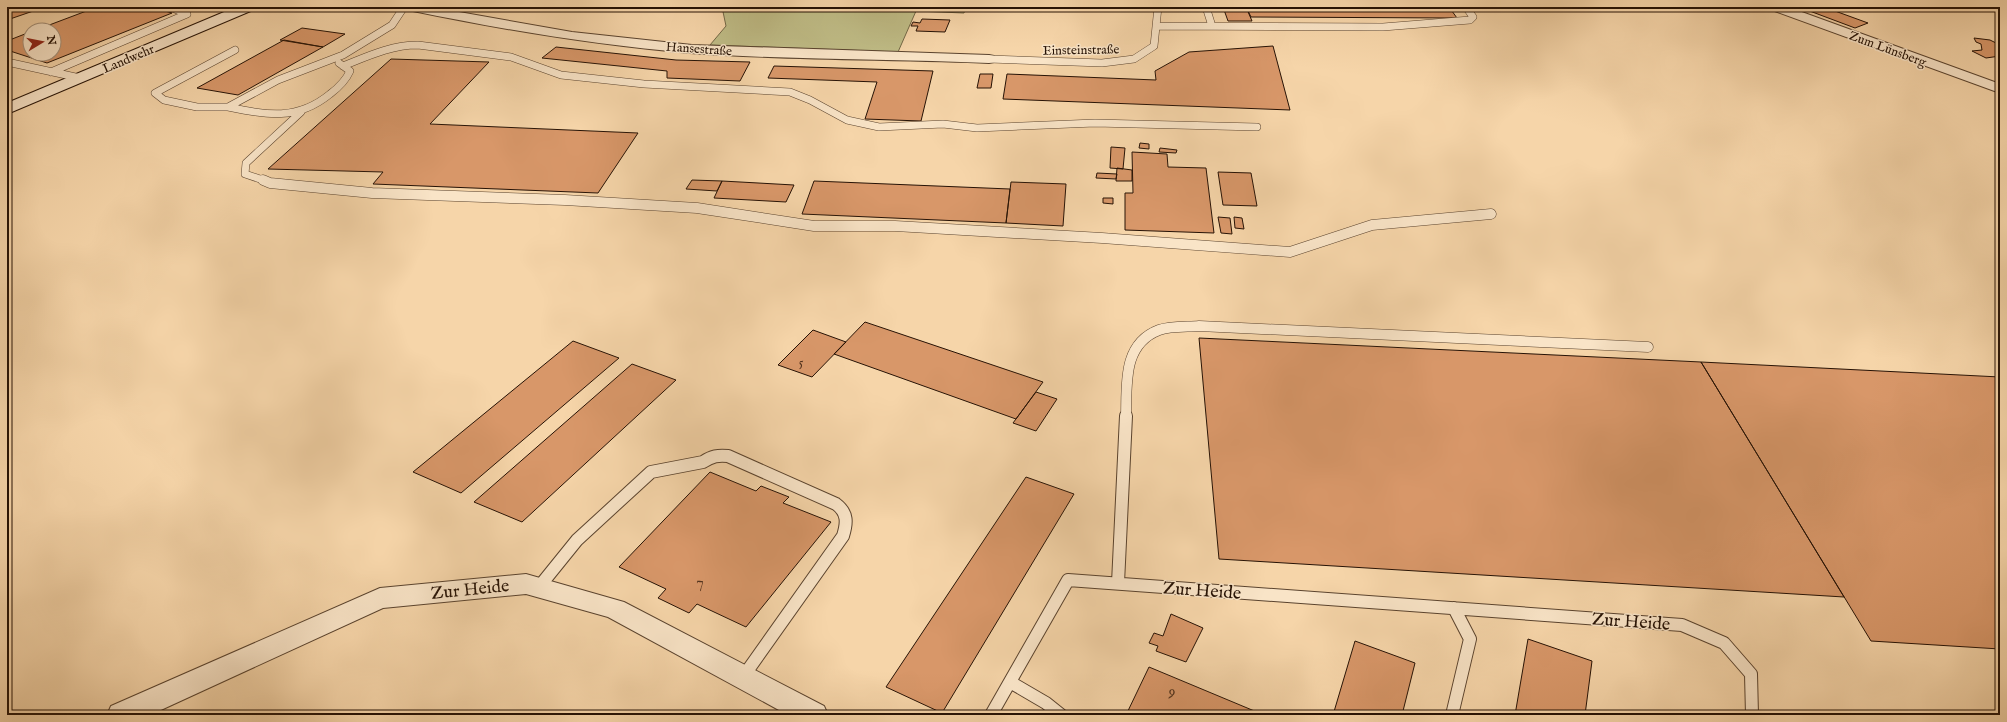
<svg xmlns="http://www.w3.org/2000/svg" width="2007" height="722" font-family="'IM FELL English',serif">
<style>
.green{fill:#bfbc86;stroke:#726746}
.building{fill:#d89769;stroke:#261205}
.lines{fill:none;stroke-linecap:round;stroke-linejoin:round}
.lane-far2-casing{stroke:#5a432e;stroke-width:8}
.lane-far1-casing{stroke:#5a432e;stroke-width:11}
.lane-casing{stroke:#5a432e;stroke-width:14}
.street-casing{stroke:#5a432e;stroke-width:2}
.secondary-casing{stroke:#261205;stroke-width:2}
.lane-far2{stroke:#f9e4c7;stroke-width:7}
.lane-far1{stroke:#f9e4c7;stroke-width:10}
.lane{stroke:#f9e4c7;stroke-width:12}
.street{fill:#f9e4c7;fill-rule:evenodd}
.secondary{fill:#f9e4c7;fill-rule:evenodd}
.labels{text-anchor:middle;stroke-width:3;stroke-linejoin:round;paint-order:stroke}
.far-street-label{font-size:13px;fill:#261205;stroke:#f9e4c7}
.number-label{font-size:13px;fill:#52331e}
.near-number-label{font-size:16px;fill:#52331e}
.near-street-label{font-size:18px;fill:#261205;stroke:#f9e4c7}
</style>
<rect width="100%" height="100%" fill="#f6d5a9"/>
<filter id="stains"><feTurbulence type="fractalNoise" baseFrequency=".005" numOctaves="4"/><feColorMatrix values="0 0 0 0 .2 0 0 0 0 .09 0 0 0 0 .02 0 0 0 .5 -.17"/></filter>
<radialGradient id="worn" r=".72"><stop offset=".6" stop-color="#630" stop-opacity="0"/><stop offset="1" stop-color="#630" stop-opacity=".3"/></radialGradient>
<!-- green -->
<path class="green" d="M722,7H966L964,13L916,11L898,52L710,45L726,26Z"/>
<!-- building -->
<path class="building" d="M7,7H45L7,20Z
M97,7H151L172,13L47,63L7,50V41L30,32V54H54V30H36Z
M1223,7H1246L1252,21H1228Z
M1246,7H1449L1457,18L1251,17Z
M1816,7H1824L1868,23L1855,28L1807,10Z
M922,19L950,20L945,32L916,31L918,26H911L913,22L920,23Z
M302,28L345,34L323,47L280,40Z
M1974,38L1990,40L2000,45V56L1986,58L1972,51L1982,50L1981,44L1976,42Z
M284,40L323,47L238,95L197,88Z
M1273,46L1290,110L1003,99L1007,74L1156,80L1155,71L1189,52Z
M556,47L676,60L750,62L740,81L667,78V71L542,58Z
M391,59L489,62L430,124L638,133L598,193L373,184L383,172L268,169Z
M774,66L933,71L921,121L865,119L877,82L768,78Z
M980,74H993L991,88H977Z
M1140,143L1149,144V149L1139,148Z
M1111,147L1125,148L1123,169L1110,168Z
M1160,148L1177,150L1176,153L1159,152Z
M1132,152L1167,154L1168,167L1206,168L1214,233L1125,230V193H1133Z
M1117,168L1132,170V181H1116Z
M1218,172L1251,173L1257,206L1223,205Z
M1097,173L1117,174L1116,179L1096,178Z
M692,180L722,181L717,191L686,189Z
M722,181L794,185L786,202L714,198Z
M814,181L1010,189L1006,223L802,214Z
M1011,182L1066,184L1063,226L1006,223Z
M1103,198H1113V204L1103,203Z
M1218,217L1230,218L1232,234L1221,233Z
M1234,217L1242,218L1244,229L1235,228Z
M865,322L1043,382L1016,419L834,354Z
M813,330L846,342L812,377L778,365Z
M1199,338L1701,362L1844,597L1219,559Z
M573,341L619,358L461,493L413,472Z
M1701,362L2000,377V649L1871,641Z
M632,364L676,380L522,522L474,502Z
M1036,392L1057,399L1036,431L1013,423Z
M710,472L756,491L761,486L789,497L783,503L831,522L746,627L697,604L689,613L658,598L666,589L619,567Z
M1026,477L1074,494L942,713L886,687Z
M1171,614L1203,628L1186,662L1156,651L1158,646L1149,643L1154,633L1163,636Z
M1528,639L1592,661L1585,715H1515Z
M1355,641L1415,663L1402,715H1333Z
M1149,667L1264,715H1126Z"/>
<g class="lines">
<defs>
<path id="lane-far2" d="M1206,7L1212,26
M1156,26L1383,27L1470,20L1473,17L1466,7
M235,50L155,93L164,100L197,107H228L278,80L343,55L392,25L404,7
M989,59L1102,63L1134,59L1154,46L1158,7
M7,62L80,78
M343,66C368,56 391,45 418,45L511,57L561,75L644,84L790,92L810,100L847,120L879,127L943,124L977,128L1095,123L1257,127
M51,72L187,14L170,7
M228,107C267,115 297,121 330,94C338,88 346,80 350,71L339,63
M266,181L245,174L246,163L301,112"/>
<path id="lane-far1" d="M263,180L270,183L372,193L565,200L697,208L814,226H895L1102,238L1290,252L1372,225L1491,214
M1126,417C1127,385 1122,344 1159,330C1170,326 1187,327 1199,326L1648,347"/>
<path id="lane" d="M1118,583L1126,416
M539,587L577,540L651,472L703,462C712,456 718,455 728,456L836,504C848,513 847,523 843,536L743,677
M1010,682L1046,703L1061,715
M991,715L1068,580L1682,625L1724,643L1751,674L1752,715
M1452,715L1470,639L1454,608"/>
<path id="street" d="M407,7H431L572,32L692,45L989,55L994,56L996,59L994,62L989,63C890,59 790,60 690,53C597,45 505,30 413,11Z
M1770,7H1788L2000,84V93L1772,10Z
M526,574L624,602L824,706L828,715H788L608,617L526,594L383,608L150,715H107L111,706L380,588Z"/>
<path id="secondary" d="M236,7H255L253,10L7,114V103Z"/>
</defs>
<!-- lane-far2 casing -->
<use href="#lane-far2" class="lane-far2-casing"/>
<!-- lane-far1 casing -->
<use href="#lane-far1" class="lane-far1-casing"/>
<!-- lane casing -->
<use href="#lane" class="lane-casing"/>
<!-- street casing -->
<use href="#street" class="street-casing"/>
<!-- secondary casing -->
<use href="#secondary" class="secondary-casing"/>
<!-- lane-far2 -->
<use href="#lane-far2" class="lane-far2"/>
<!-- lane-far1 -->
<use href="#lane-far1" class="lane-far1"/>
<!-- lane -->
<use href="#lane" class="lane"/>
<!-- street -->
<use href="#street" class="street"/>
<!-- secondary -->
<use href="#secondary" class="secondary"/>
</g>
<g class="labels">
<!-- far-street labels -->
<g class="far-street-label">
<text transform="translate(699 48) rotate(4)" y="5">Hansestraße</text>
<text transform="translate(1888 48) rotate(20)" y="5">Zum Lünsberg</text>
<text transform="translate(1081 49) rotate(-1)" y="5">Einsteinstraße</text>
<text transform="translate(128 58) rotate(-23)" y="5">Landwehr</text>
</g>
<!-- number labels -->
<g class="number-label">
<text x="801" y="366">5</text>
</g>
<!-- near-number labels -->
<g class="near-number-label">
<text x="700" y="587">7</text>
<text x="1172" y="697">9</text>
</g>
<!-- near-street labels -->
<g class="near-street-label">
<text transform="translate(470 589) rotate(-6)" y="6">Zur Heide</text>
<text transform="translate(1202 590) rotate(4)" y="6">Zur Heide</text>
<text transform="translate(1631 621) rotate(4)" y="6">Zur Heide</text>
</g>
</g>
<!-- margin -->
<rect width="2007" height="722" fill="none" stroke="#f6d5a9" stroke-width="24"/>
<rect x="8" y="8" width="1991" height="706" fill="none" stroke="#261205" stroke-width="2"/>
<rect x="12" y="12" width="1983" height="698" fill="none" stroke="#261205"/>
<!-- north arrow -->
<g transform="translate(42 42) rotate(80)"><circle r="19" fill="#f9e4c7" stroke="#a59079"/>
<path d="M0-3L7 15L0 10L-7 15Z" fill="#8f2418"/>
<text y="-6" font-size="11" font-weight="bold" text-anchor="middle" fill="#261205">N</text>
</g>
<rect width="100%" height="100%" filter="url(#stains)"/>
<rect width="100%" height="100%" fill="url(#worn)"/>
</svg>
